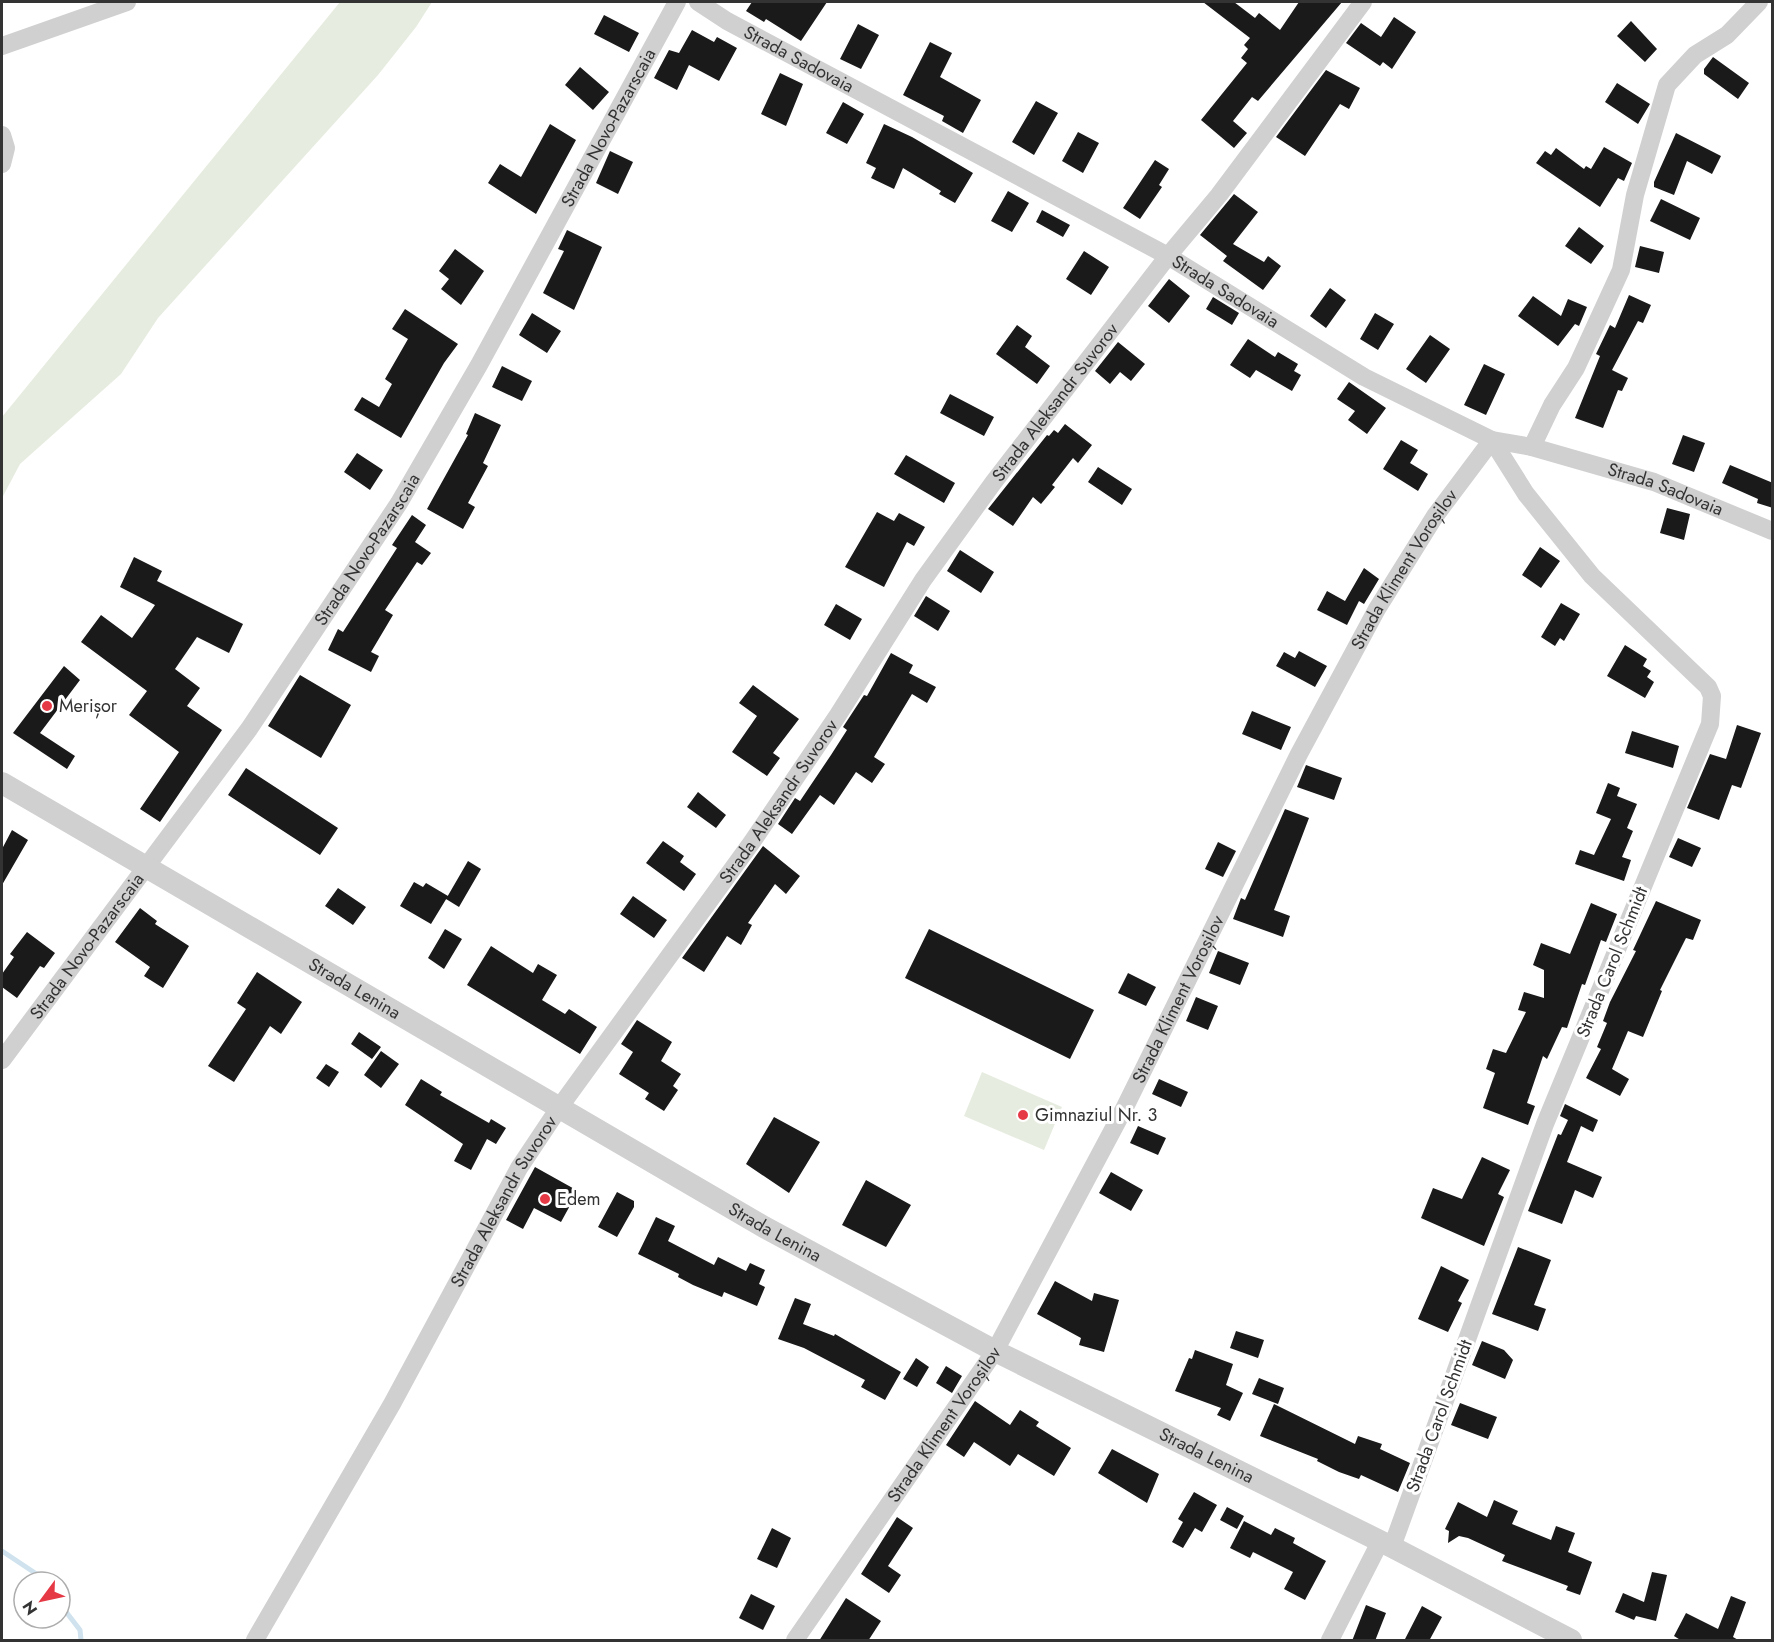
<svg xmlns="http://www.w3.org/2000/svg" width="1774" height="1642" font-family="Jost,sans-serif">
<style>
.green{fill:#e6ecdf}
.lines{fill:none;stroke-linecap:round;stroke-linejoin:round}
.stream{stroke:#cfe2ee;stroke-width:5}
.building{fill:#1a1a1a}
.minor{stroke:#d0d0d0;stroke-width:18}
.tertiary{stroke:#d0d0d0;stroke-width:22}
.poi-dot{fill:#e63946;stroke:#fff;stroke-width:2}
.labels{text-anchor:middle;stroke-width:6;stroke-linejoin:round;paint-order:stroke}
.street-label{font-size:18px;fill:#333;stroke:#fff}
.poi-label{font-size:18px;fill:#333;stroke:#fff;text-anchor:start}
</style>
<rect width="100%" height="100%" fill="#fff"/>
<!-- green -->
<path class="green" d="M340,2H432L416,27L378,75L158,318L121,374L20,464L2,498V417Z
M982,1072L1062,1107L1044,1150L964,1116Z"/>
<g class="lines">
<!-- stream -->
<path class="stream" d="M2,1551L38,1575L43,1582
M60,1604L80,1630L81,1640"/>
</g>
<!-- building -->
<path class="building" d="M752,2H827L801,41L766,19L764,22L746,11Z
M1203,2H1234L1255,18L1259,13L1280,30L1299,2H1342L1258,101L1252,97L1233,121L1247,133L1234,148L1201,120L1247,63L1241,58L1248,49L1244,45L1250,38Z
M604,15L639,33L629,52L594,34Z
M1394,17L1416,32L1392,69L1383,62L1380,66L1346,43L1361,23L1381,37Z
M1631,21L1657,49L1645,62L1617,36Z
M858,24L879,35L861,69L840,59Z
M692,30L714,42L717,37L737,48L719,81L689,65L677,90L654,78L669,50L679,53Z
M930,42L952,53L940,77L981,100L963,133L942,121L944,116L903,95Z
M1713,57L1749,83L1738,99L1704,74V69Z
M580,67L609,92L593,110L565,85Z
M1326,70L1360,88L1349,109L1340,104L1305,156L1276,137Z
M780,73L803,84L786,126L761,114Z
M1617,83L1650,104L1638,124L1605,102Z
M1036,101L1058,113L1034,155L1012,142Z
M843,102L864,114L847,144L826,133Z
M550,124L576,140L536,214L488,183L500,164L521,177Z
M884,124L912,137L973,173L955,203L939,194L941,191L903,168L894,189L871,178L876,168L866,163Z
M1078,132L1099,143L1083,173L1062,161Z
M1676,133L1721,156L1712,174L1687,161L1674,195L1654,187V182Z
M1604,147L1632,163L1624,181L1618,178L1600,207L1536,163L1545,151L1551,155L1556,148L1584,169L1586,166L1591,169Z
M610,151L633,162L618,194L596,183Z
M1155,160L1169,169L1159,185L1162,187L1140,219L1123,208Z
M1008,191L1029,203L1012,232L991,221Z
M1234,194L1258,212L1233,244L1264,262L1268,256L1281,266L1263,290L1223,261L1227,256L1200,235Z
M1661,199L1700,218L1690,240L1650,221Z
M1042,210L1070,225L1063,237L1036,222Z
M1579,227L1604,246L1591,264L1565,246Z
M567,230L602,247L574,310L543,293L564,251L558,249Z
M1640,246L1664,252L1659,273L1635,267Z
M455,249L484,271L461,305L441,289L449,279L439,271Z
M1084,251L1109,267L1091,295L1066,279Z
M1169,279L1190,296L1169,323L1148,306Z
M1330,288L1346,300L1326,328L1310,316Z
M1629,295L1651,305L1643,323L1638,321L1612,370L1628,378L1622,391L1618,390L1603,428L1575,418L1600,356L1596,354L1610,325L1615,328Z
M1533,296L1561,316L1568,299L1587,307L1579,326L1575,324L1558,346L1518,316Z
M1213,297L1239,313L1232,325L1206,309Z
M405,309L458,344L444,363L401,438L354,410L362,397L379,407L392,384L385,379L408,339L392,329Z
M532,313L561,331L547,353L519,335Z
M1375,313L1394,324L1378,350L1360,339Z
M1017,325L1032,336L1025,347L1050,366L1037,384L996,354Z
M1430,335L1450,349L1426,383L1406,369Z
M1248,339L1275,357L1278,352L1298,364L1294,371L1301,375L1292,391L1256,370L1250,378L1230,365Z
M1118,342L1145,364L1131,381L1120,372L1110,384L1095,371Z
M1484,364L1505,374L1486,415L1464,405Z
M502,366L532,381L522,401L492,387Z
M1349,382L1386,408L1367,434L1348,420L1355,411L1337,399Z
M950,394L994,417L984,436L940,413Z
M475,413L501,425L483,463L488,466L468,503L475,507L463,529L427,509L468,435L466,434Z
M1065,424L1092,445L1078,463L1073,458L1052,485L1055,487L1041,504L1033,497L1013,526L988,509L1047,435L1049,436L1054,430L1058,433Z
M1683,435L1705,443L1694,472L1672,464Z
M1401,440L1418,450L1410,463L1428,474L1418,491L1383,469Z
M357,453L383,470L370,490L344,472Z
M906,455L955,483L944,503L894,474Z
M1730,465L1773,483V508L1757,503L1758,499L1722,483Z
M1098,467L1132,489L1122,505L1088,482Z
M1667,508L1690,514L1684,540L1660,533Z
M877,512L894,521L899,513L925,527L914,546L907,542L884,587L845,567Z
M412,515L426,525L415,542L431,553L422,565L417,562L385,610L393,615L371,652L379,656L371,672L328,650L338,629L343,632L397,548L392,545Z
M1540,547L1560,561L1541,588L1522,575Z
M960,550L994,572L981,593L947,571Z
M134,557L162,571L157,581L243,624L229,653L197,637L175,669L200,688L187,706L222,730L160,822L140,809L179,752L129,715L147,691L81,642L101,615L132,638L155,605L120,587Z
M1364,568L1379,579L1364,604L1359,601L1347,625L1317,610L1327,591L1345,601Z
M926,596L950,611L938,631L914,616Z
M1561,603L1580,614L1564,641L1560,638L1555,646L1541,637Z
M836,604L862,619L850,640L824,625Z
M1625,645L1647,659L1643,666L1651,671L1647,677L1654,682L1645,698L1607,676Z
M1299,651L1327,666L1315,687L1276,666L1284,652L1295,658Z
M891,653L913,665L909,673L936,687L927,703L912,694L874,757L885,764L872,783L856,772L834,805L820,795L792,834L778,824L795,798L800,801L831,755L847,730L843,727L864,695L867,696Z
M64,666L80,680L40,733L75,756L67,769L13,733Z
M300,675L351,705L321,758L268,726Z
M753,685L799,719L773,753L780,758L767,776L732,752L757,716L739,703Z
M1252,711L1291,727L1281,750L1242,734Z
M1737,725L1761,733L1741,788L1732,785L1719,820L1687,808L1710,754L1726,759Z
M1632,731L1679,746L1673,768L1625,753Z
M1306,765L1342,778L1334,800L1297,787Z
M246,768L338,828L320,855L228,795Z
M1608,783L1620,788L1617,796L1637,804L1627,828L1633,831L1622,857L1631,860L1624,881L1575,864L1580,850L1594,855L1611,819L1596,813Z
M698,792L726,815L716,828L687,807Z
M1285,809L1309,818L1274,910L1290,916L1283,937L1233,919L1241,898L1245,900Z
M12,830L28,840L2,885V849Z
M1678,838L1701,848L1692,867L1669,857Z
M663,841L684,856L680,862L696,874L684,891L646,863Z
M1218,842L1236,851L1223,877L1205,869Z
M763,846L800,876L786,894L775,884L748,923L752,925L741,945L727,936L704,972L682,958Z
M468,861L481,869L459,907L446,899Z
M414,882L423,887L426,883L448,896L431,924L400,906Z
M338,888L366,907L353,925L325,906Z
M633,896L667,920L654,938L620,914Z
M1656,901L1701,920L1693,940L1686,938L1660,990L1662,991L1643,1037L1628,1031L1612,1069L1629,1079L1620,1096L1586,1078L1601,1049L1597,1047L1607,1023L1603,1021L1610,1002L1636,951L1633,950Z
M1591,903L1617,914L1606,942L1601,940L1585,985L1582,984L1567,1028L1562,1027L1547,1059L1543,1056L1527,1103L1535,1106L1528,1125L1483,1108L1495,1073L1486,1069L1493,1049L1506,1053L1526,1012L1518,1010L1524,992L1544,998V970L1533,965L1541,943L1570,954Z
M140,908L157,921L155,924L189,946L163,988L144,976L150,967L115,942Z
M445,929L462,939L444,969L428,958Z
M929,929L1094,1010L1070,1059L905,978Z
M27,932L55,953L44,968L40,966L17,998L2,987V974L14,957L10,954Z
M491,946L533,973L538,964L557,975L542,1000L565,1014L569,1009L597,1027L580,1054L467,985Z
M1218,951L1249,963L1240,985L1209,973Z
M257,972L302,1002L281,1034L270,1026L234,1082L208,1066L246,1009L237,1003Z
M1128,973L1156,987L1146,1006L1118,993Z
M1196,997L1218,1006L1208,1030L1186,1021Z
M637,1020L672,1042L661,1061L681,1074L673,1086L678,1090L664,1111L645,1099L649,1093L619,1074L633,1052L621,1044Z
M359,1032L381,1047L372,1059L351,1044Z
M381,1051L399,1064L381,1088L364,1075Z
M326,1064L339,1072L329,1087L316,1078Z
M421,1079L442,1092L440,1095L489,1123L491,1119L506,1128L496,1144L487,1139L471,1170L454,1161L463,1144L405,1105Z
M1159,1079L1188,1092L1181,1107L1152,1094Z
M1565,1104L1598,1120L1593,1132L1581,1126L1567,1162L1602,1177L1593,1198L1575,1190L1562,1224L1528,1211L1558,1134L1561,1135L1568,1120L1560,1116Z
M774,1117L820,1142L789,1193L746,1164Z
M1138,1126L1166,1138L1158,1155L1130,1143Z
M1482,1157L1510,1170L1498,1194L1504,1197L1484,1246L1421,1218L1433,1188L1462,1199Z
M535,1167L578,1191L561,1222L534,1208L523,1229L506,1220Z
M1111,1172L1143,1190L1131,1211L1099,1193Z
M866,1180L911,1205L886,1247L842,1225Z
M617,1192L634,1201V1207L617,1237L598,1227Z
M656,1217L675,1226L668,1241L714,1265L718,1257L746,1271L750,1263L765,1270L759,1284L765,1287L757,1306L724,1292L722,1297L693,1285L678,1277L679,1274L638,1254Z
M1518,1247L1551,1260L1534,1305L1546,1309L1538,1331L1492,1314Z
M1441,1266L1469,1280L1458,1301L1462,1303L1448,1332L1418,1319Z
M1055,1281L1092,1301L1094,1293L1119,1300L1104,1352L1079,1345L1081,1338L1037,1314Z
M795,1298L811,1304L803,1324L834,1336L835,1334L901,1372L885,1400L861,1387L865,1380L804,1348L778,1339Z
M1236,1331L1264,1340L1258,1358L1230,1348Z
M1482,1341L1504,1350L1513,1360L1505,1379L1472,1365Z
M1195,1350L1233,1364L1226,1385L1243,1393L1230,1421L1217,1415L1221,1408L1175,1391L1189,1358L1192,1359Z
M916,1358L929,1367L917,1387L903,1379Z
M946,1366L962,1376L952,1393L936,1383Z
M1259,1378L1284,1388L1278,1404L1252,1394Z
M975,1401L1010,1425L1020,1410L1039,1422L1036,1426L1071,1448L1054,1476L1018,1454L1010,1466L974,1442L964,1457L946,1445Z
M1460,1403L1497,1417L1488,1439L1451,1425Z
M1274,1404L1355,1444L1358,1436L1382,1444L1380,1449L1410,1463L1398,1492L1361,1475L1359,1479L1339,1472L1317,1461L1318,1459L1260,1436Z
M1112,1449L1159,1474L1147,1503L1098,1473Z
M1194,1492L1217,1505L1202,1532L1195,1528L1183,1548L1172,1542L1183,1522L1178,1519Z
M1494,1500L1518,1511L1512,1524L1551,1540L1556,1526L1575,1533L1568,1552L1592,1562L1580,1595L1566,1590L1568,1586L1502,1561L1505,1555L1468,1538L1459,1536L1448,1543L1449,1531L1445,1529L1458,1502L1487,1517Z
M1227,1507L1244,1516L1237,1529L1220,1520Z
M897,1517L913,1528L888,1566L901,1575L889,1593L861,1574Z
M1244,1521L1271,1535L1275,1528L1295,1538L1293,1543L1326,1561L1305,1600L1284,1589L1293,1572L1253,1552L1250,1558L1230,1548Z
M772,1528L791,1538L777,1568L757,1559Z
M1652,1572L1667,1575L1656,1621L1636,1616L1634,1620L1615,1612L1623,1593L1644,1602Z
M751,1594L775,1606L763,1630L739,1618Z
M1731,1596L1746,1602L1733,1637L1740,1641H1682L1674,1636L1686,1613L1718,1629Z
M846,1598L881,1621L868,1641H819Z
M1366,1605L1386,1613L1375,1641H1352Z
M1422,1606L1442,1617L1429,1641H1404Z"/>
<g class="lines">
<!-- minor -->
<g class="minor">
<path id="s1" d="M698,2L727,21L1168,256L1364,377L1492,440L1532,447L1654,482L1772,531"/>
<path d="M2,46L127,2"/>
<path d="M2,135L6,148L2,164"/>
<path d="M1532,447L1552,405L1576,368L1621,270L1635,195L1667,85L1695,55L1727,35L1759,2"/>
<path id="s2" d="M2,1060L249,729L399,503L479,365L677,2"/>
<path id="s3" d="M255,1640L392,1404L519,1168L559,1108L752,842L838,715L923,580L993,483L1168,256L1219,195L1363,2"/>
<path id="s4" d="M795,1640L995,1351L1125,1107L1299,754L1377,609L1435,516L1492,440L1526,494L1592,576L1708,687L1712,696L1710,724L1545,1124L1392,1547"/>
<path d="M1330,1640L1380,1542"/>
</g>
<!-- tertiary -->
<path class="tertiary" id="s5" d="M2,783L764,1227L995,1351L1392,1547L1571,1640"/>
</g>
<!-- markers -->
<g class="poi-dot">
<circle cx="47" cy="706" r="6"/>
<circle cx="1023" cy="1115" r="6"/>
<circle cx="545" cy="1199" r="6"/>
</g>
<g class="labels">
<!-- street labels -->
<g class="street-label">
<text dy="6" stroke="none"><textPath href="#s1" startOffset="116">Strada Sadovaia</textPath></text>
<text dy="6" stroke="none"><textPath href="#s2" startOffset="1114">Strada Novo-Pazarscaia</textPath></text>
<text dy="6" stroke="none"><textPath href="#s1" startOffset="602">Strada Sadovaia</textPath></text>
<text dy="6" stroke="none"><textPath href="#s3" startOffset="1476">Strada Aleksandr Suvorov</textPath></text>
<text dy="6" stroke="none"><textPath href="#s1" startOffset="1088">Strada Sadovaia</textPath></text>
<text dy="6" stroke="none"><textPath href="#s2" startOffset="628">Strada Novo-Pazarscaia</textPath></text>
<text dy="6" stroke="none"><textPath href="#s4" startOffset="1234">Strada Kliment Voroșilov</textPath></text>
<text dy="6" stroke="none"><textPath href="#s3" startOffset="990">Strada Aleksandr Suvorov</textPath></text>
<text dy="6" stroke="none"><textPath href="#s2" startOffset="142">Strada Novo-Pazarscaia</textPath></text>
<text transform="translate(1612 962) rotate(-68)" y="6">Strada Carol Schmidt</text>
<text dy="6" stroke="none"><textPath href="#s5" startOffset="408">Strada Lenina</textPath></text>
<text dy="6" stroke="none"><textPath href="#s4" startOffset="748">Strada Kliment Voroșilov</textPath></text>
<text dy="6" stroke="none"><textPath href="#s3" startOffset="504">Strada Aleksandr Suvorov</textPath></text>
<text dy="6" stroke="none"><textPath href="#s5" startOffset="894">Strada Lenina</textPath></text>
<text transform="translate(1439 1416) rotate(-70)" y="6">Strada Carol Schmidt</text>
<text dy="6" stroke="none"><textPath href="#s4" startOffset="262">Strada Kliment Voroșilov</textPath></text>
<text dy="6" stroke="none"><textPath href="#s5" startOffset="1380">Strada Lenina</textPath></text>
</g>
<!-- poi labels -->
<g class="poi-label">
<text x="59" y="712">Merișor</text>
<text x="1035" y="1121">Gimnaziul Nr. 3</text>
<text x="557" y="1205">Edem</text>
</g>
</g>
<!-- border -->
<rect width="1774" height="1642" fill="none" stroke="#333333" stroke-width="6"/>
<!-- north arrow -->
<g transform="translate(42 1600) rotate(237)"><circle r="28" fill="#ffffff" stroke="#adadad" stroke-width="1.5"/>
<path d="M0-4.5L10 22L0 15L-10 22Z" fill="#e63946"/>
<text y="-9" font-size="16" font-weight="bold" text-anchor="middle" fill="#333333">N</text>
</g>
</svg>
